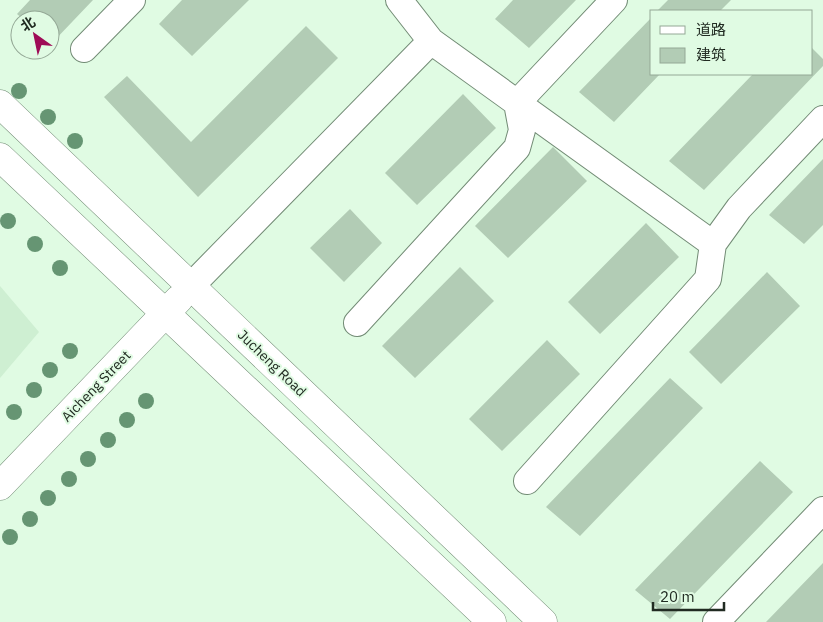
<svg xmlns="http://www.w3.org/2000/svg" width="823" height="622" font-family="'IBM Plex Sans','Noto Sans SC',sans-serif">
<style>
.built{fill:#ceefd2}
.building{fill:#b2ccb5}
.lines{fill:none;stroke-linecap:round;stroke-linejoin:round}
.street-casing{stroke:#728b75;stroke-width:28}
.secondary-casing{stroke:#728b75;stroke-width:29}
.street{stroke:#fff;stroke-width:26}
.secondary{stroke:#fff;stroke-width:28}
.tree{fill:#669573}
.labels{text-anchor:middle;stroke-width:4;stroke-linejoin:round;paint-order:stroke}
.street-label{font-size:14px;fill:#212b22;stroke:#e0fbe3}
</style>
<rect width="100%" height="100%" fill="#e0fbe3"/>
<!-- built -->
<path class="built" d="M0,286L39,332L0,378Z"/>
<!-- building -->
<path class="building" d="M30,0H93L52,43L50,20H24L17,14Z
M182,0H249L192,56L159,24Z
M513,0H576L529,48L495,19Z
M668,0H731L720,11H657Z
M652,17V74H660L614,122L579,92Z
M306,26L338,58L198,197L104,97L127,76L191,142Z
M812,48L823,59V66L704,190L669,161L753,74H812Z
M463,94L496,128L417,205L385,173Z
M553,147L587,181L508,258L475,226Z
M823,159V225L804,244L769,215Z
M350,209L382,243L344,282L310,248Z
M646,223L679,257L600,334L568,302Z
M460,267L494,301L415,378L382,346Z
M767,272L800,306L721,384L689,352Z
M547,340L580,374L502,451L469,419Z
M670,378L703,408L580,536L546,507Z
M760,461L793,492L670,619L635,590Z
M823,563V622H766Z"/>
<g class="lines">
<defs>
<path id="street" d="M431,41L713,244
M84,49L132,0
M191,286L431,41L399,0
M357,323L517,148L522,130L517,103L614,0
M527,481L708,279L713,244L739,208L823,119
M716,622L823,510"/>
<path id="secondary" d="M0,104L543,622
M0,157L492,622
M0,486L179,299"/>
</defs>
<!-- street casing -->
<use href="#street" class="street-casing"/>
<!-- secondary casing -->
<use href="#secondary" class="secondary-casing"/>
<!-- street -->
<use href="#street" class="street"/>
<!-- secondary -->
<use href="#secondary" class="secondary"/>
</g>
<!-- trees -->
<g class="tree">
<circle cx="19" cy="91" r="8"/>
<circle cx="48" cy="117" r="8"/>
<circle cx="75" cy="141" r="8"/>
<circle cx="8" cy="221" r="8"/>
<circle cx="35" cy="244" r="8"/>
<circle cx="60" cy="268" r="8"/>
<circle cx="70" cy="351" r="8"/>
<circle cx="50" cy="370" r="8"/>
<circle cx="34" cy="390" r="8"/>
<circle cx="146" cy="401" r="8"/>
<circle cx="14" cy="412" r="8"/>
<circle cx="127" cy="420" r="8"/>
<circle cx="108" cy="440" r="8"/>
<circle cx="88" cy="459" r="8"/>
<circle cx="69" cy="479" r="8"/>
<circle cx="48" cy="498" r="8"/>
<circle cx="30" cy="519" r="8"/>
<circle cx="10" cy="537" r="8"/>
</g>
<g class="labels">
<!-- street labels -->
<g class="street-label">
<text transform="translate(272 363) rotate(44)" y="5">Jucheng Road</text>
<text transform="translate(96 386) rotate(-46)" y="5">Aicheng Street</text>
</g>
</g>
<!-- legend -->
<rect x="650" y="10" width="162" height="65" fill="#e0fbe3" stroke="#94a896"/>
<rect x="660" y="26" width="25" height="8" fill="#ffffff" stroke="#94a896"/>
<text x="696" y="35" font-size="15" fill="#212b22">道路</text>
<rect x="660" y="48" width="25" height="15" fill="#b2ccb5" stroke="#94a896"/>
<text x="696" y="60" font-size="15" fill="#212b22">建筑</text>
<!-- north arrow -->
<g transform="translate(35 35) rotate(327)"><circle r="24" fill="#e0fbe3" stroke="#94a896"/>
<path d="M0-4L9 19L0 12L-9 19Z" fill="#9e0b56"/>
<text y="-8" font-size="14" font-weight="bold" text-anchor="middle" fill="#212b22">北</text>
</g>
<!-- scale -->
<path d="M653 602v8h71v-8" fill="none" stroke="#212b22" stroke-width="2.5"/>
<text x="660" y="602" font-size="15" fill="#212b22" stroke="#e0fbe3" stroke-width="4" paint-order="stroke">20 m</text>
</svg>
